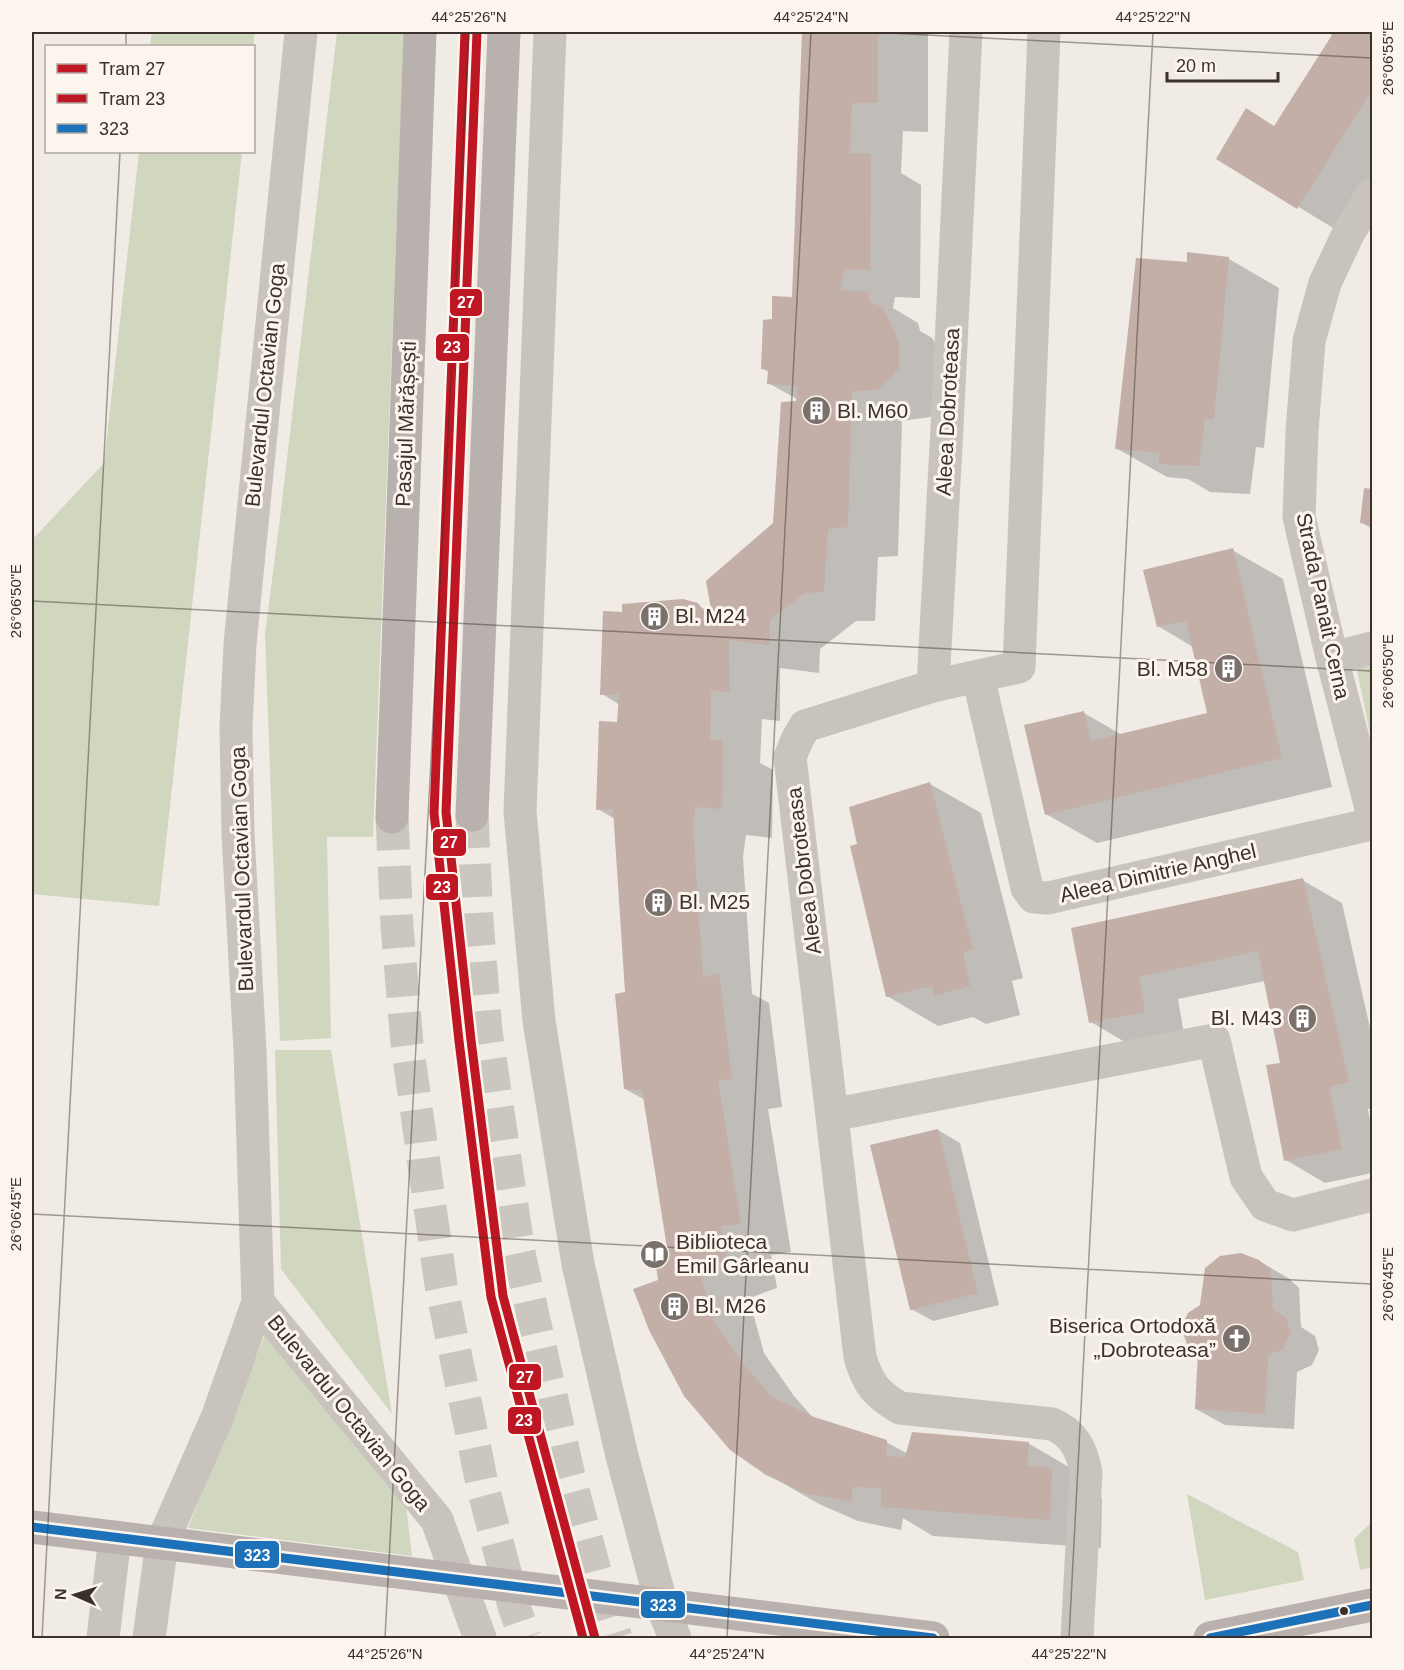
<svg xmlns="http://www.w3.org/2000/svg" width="1404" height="1670" font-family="Arial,sans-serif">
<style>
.green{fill:#d1d6bf}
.shadow{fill:#0003}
.building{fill:#c3afa7}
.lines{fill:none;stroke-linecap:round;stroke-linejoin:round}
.major-tunnel{stroke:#ccc6c0;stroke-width:33;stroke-dasharray:33 16;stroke-linecap:butt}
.minor{stroke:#c9c3be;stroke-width:33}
.major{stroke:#b8b1ad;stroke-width:33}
.bus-1-casing{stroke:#fbf5ee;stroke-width:14}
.bus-1{stroke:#1d71b8;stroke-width:9}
.tram-1-casing{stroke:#fbf5ee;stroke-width:14}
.tram-2-casing{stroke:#fbf5ee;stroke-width:14}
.tram-1{stroke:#be1622;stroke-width:9}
.tram-2{stroke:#be1622;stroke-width:9}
.ticks{fill:none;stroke:#3b302b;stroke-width:1.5;stroke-opacity:0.45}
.bus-dot{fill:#3b302b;stroke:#fbf5ee;stroke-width:2}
.labels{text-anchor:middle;stroke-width:6;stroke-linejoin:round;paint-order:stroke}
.street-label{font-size:21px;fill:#3b302b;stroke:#fbf5ee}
.poi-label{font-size:21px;fill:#3b302b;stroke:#fbf5ee;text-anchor:start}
.line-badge{stroke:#fbf5ee;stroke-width:2}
.badge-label{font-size:16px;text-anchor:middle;font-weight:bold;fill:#fff}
.neatline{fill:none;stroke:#3b302b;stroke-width:2}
.ticks-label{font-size:15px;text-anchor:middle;fill:#3b302b}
</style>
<rect width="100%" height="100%" fill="#f0ebe5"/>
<!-- green -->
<path class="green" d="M152,32H255L253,46H150Z
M337,32H404L373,837H327L331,1038L280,1041L265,634L281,510Z
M139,152H242L159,906L32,894V540L104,463Z
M1372,656V744L1355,660Z
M275,1050H331L392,1414L281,1269Z
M266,1332L406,1505L412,1556L188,1528Z
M1187,1494L1298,1552L1304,1580L1205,1600Z
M1372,1522V1567L1360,1570L1354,1539Z"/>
<!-- shadow -->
<path class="shadow" d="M803,32H928V132L903,131L901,173L921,185L920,298L895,297L893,308L918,323L920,331L932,338L942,354L949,398L930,417L902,421L898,556L878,557L875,621H856L820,649L819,673L780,668V721L762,719L760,763L773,770L772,838L746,835L743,857L752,994L769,1003L782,1107L768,1109L791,1252L771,1255L777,1288L749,1298L764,1353L794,1396L814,1419L886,1442L908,1454L1028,1443L1079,1473L1078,1485L1102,1498L1101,1548L933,1536L903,1518L901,1530L858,1521L819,1504L767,1474L659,1281L669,1255L645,1100L625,1089L626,993L615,819L598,809L619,724L620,705L602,694L623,614L697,605L713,614L775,524L797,399L768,383L769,372L762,368L774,321L793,298Z
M1329,32H1372V199L1348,237L1218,158L1276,127L1334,34Z
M1189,254L1229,259L1279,288L1264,448L1256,447L1250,494L1210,492L1188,479L1167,477L1116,448L1188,263Z
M1365,490L1372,491V529L1361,522Z
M1372,534V551L1370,549Z
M1232,550L1283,579L1332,787L1097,843L1046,814L1084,713L1122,735L1209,714L1193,647L1158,626Z
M930,784L981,813L1023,978L1012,981L1020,1015L986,1024L973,1017L938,1026L887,996L859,845Z
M1302,880L1342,903L1372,1037V1108L1368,1109L1372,1131V1173L1325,1183L1286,1160L1282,1064L1265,981L1178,999L1184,1034L1130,1045L1091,1022L1073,930Z
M938,1130L960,1143L999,1305L933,1321L911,1309Z
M1259,1261L1288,1278L1299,1288L1301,1327L1315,1336L1319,1350L1312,1365L1297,1372L1294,1429L1225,1425L1196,1409Z"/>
<!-- building -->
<path class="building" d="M802,32H878V103H852L850,153L871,154L870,270L844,269L841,290L868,292L870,302L882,307L891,324L899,343V368L879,389L852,392L848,527L828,529L824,592L805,593L770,619L769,645L729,640L730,692L711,691L710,740H723L722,809L695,807L693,827L703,977L719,973L732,1079L718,1080L741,1224L721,1226L727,1260L699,1270L714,1322L744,1365L772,1397L814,1417L887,1440L886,1456L905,1457L912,1432L1029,1442L1027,1466L1052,1468L1050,1520L881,1507V1488L853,1487L851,1502L805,1493L766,1475L730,1450L684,1396L649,1330L633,1289L658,1280L655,1259L668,1254L642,1090L624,1089L615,994L625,992L613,809L596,810L599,721L617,722L619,694L600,695L603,611L622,612V604L683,599L698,603L704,611L703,620H713L706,581L773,523L781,402L796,401L797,386L767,384L768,370L761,369L763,320L772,319V296L792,297Z
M1326,32H1372V90L1297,209L1216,159L1246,108L1274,126L1332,35Z
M1187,252L1229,257L1214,419H1205L1199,466L1158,464L1160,453L1115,449L1136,258L1187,262Z
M1364,488L1372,489V525L1360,523Z
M1233,548L1282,758L1045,815L1024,725L1084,711L1091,741L1207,713L1186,621L1157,627L1143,570Z
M930,782L973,950L963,952L970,986L934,996L932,986L886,997L850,846L857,844L849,807Z
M1303,878L1349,1082L1329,1087L1342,1149L1284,1161L1266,1065L1280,1063L1258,951L1139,977L1145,1012L1089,1023L1071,928Z
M938,1129L978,1293L910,1310L870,1145Z
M1241,1253L1259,1260L1271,1270L1273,1309L1286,1318L1291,1333L1283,1349L1268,1355L1265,1414L1195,1409L1198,1352L1187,1344L1181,1328L1188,1313L1200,1305L1205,1268L1220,1256Z"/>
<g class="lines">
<!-- major-tunnel -->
<path class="major-tunnel" d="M472,815L477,921L486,1031L519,1253L569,1476L598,1582L616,1638
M392,817L397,926L407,1043L441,1285L483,1488L514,1606L525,1638"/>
<!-- minor -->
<path class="minor" d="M301,32L240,644L236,728L238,834L250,1051L258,1302L437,1520L480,1638
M550,32L520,811L539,1021L578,1264L622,1456L662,1606L675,1638
M1372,195L1349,232L1325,283L1309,341L1302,431L1299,517L1332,658L1372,812
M1332,658L1372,648
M978,676L1019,667L1044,32
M933,686L947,428L966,32
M832,1115L1214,1040L1246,1177L1265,1205L1293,1215L1372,1195
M103,1638L115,1537
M149,1638L162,1543L217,1418L258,1302
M1077,1638L1086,1473C1082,1450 1074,1433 1052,1424L900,1408C876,1394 868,1384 860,1357L790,757L797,740L805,726L933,686L978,676L1027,888L1034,897L1048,898L1372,824"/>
<!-- major -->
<path class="major" d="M472,815L504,32
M392,817L420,32
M32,1527L933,1638
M1210,1638L1372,1605"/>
<defs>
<path id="bus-1" d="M32,1527L933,1638
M1210,1638L1372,1605"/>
</defs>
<!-- bus-1 casing -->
<use href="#bus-1" class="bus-1-casing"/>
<!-- bus-1 -->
<use href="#bus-1" class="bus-1"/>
<defs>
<path id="tram-1" d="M477,32L446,812L471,1040L503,1296L595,1638"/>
<path id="tram-2" d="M465,32L434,813L459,1041L491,1297L583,1638"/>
</defs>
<!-- tram-1 casing -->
<use href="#tram-1" class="tram-1-casing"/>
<!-- tram-2 casing -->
<use href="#tram-2" class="tram-2-casing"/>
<!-- tram-1 -->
<use href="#tram-1" class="tram-1"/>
<!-- tram-2 -->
<use href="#tram-2" class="tram-2"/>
</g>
<!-- ticks -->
<path class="ticks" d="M870,32L1372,58M126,46V32M32,601L1372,671M32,1214L1372,1284M42,1638L120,152M385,1638L469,32M727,1638L811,32M1069,1638L1153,32"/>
<!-- icons -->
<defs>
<symbol id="building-disc" viewBox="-11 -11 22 22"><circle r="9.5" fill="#7a716c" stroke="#fbf5ee"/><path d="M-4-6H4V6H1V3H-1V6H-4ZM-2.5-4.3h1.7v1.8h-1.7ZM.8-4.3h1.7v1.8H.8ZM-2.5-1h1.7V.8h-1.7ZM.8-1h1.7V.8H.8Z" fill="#fff"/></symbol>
<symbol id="library-disc" viewBox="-11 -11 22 22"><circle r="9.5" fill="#7a716c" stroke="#fbf5ee"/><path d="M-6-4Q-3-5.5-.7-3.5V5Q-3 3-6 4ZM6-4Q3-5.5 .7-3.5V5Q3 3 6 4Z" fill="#fff"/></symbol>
<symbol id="church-disc" viewBox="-11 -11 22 22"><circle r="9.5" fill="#7a716c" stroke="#fbf5ee"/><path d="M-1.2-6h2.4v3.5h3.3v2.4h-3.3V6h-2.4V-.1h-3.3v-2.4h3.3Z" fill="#fff"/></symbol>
</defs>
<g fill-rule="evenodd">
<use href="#building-disc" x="800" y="394" width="33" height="33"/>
<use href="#building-disc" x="638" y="600" width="33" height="33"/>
<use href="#building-disc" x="1212" y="652" width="33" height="33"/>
<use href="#building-disc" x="642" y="886" width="33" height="33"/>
<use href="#building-disc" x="1286" y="1002" width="33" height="33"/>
<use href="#library-disc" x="638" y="1238" width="33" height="33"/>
<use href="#building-disc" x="658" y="1290" width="33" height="33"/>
<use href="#church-disc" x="1220" y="1322" width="33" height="33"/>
</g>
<!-- markers -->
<circle class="bus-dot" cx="1344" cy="1611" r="5"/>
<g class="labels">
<!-- street labels -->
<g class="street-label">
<text transform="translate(265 385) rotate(-84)" y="7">Bulevardul Octavian Goga</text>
<text transform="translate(948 412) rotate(-87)" y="7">Aleea Dobroteasa</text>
<text transform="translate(406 424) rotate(-88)" y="7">Pasajul Mărășești</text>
<text transform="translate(1323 606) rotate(78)" y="7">Strada Panait Cerna</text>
<text transform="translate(242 869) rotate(-92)" y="7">Bulevardul Octavian Goga</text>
<text transform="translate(804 871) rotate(-97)" y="7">Aleea Dobroteasa</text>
<text transform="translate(1158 873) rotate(-13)" y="7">Aleea Dimitrie Anghel</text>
<text transform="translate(349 1413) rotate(51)" y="7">Bulevardul Octavian Goga</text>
</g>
<!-- poi labels -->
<g class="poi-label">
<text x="837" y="418">Bl. M60</text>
<text x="675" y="623">Bl. M24</text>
<text x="1208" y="676" text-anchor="end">Bl. M58</text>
<text x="679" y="909">Bl. M25</text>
<text x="1282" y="1025" text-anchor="end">Bl. M43</text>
<text x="676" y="1249">Biblioteca<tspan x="676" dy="24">Emil Gârleanu</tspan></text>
<text x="695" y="1313">Bl. M26</text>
<text x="1216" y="1333" text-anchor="end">Biserica Ortodoxă<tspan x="1216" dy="24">„Dobroteasa”</tspan></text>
</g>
</g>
<g class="line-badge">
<rect x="449" y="288" width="34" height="29" rx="6" fill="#be1622"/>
<rect x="435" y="333" width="35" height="29" rx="6" fill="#be1622"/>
<rect x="432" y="828" width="35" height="29" rx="6" fill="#be1622"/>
<rect x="425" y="873" width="34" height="28" rx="6" fill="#be1622"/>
<rect x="508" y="1363" width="34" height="28" rx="6" fill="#be1622"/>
<rect x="507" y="1406" width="35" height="29" rx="6" fill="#be1622"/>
<rect x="234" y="1540" width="46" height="29" rx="6" fill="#1d71b8"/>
<rect x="640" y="1590" width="46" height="29" rx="6" fill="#1d71b8"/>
</g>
<g class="badge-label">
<text x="466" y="308">27</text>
<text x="452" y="353">23</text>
<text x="449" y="848">27</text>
<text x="442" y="893">23</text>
<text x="525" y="1383">27</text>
<text x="524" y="1426">23</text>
<text x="257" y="1561">323</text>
<text x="663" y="1611">323</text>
</g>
<!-- border -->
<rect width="1404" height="1670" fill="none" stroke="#fbf5ee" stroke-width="66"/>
<!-- legend -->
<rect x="45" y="45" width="210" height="108" fill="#fbf5ee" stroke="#aea6a0" stroke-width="1.5"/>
<rect x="57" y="64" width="30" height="9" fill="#be1622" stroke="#aea6a0" stroke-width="1.5"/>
<text x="99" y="75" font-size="18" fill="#3b302b">Tram 27</text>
<rect x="57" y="94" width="30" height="9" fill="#be1622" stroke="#aea6a0" stroke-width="1.5"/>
<text x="99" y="105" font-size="18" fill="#3b302b">Tram 23</text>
<rect x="57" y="124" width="30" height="9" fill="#1d71b8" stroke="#aea6a0" stroke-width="1.5"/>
<text x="99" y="135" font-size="18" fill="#3b302b">323</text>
<!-- north arrow -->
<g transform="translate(75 1595) rotate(273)" stroke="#fbf5ee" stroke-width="4.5" paint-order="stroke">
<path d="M0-4.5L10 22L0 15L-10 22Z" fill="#3b302b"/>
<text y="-9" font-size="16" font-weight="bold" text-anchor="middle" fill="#3b302b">N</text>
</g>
<!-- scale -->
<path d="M1167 72v9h111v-9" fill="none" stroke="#3b302b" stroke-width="3"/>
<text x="1176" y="72" font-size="18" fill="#3b302b" stroke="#fbf5ee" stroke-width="4.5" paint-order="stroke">20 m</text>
<rect x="33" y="33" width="1338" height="1604" class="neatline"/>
<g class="ticks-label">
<text x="469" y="22">44°25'26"N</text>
<text x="811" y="22">44°25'24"N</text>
<text x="1153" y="22">44°25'22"N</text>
<text transform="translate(1388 58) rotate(-90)" y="5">26°06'55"E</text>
<text transform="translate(16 601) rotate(-90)" y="5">26°06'50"E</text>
<text transform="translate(1388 671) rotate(-90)" y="5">26°06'50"E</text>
<text transform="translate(16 1214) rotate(-90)" y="5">26°06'45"E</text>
<text transform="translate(1388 1284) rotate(-90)" y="5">26°06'45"E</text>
<text x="385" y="1659">44°25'26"N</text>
<text x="727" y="1659">44°25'24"N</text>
<text x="1069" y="1659">44°25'22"N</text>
</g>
</svg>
